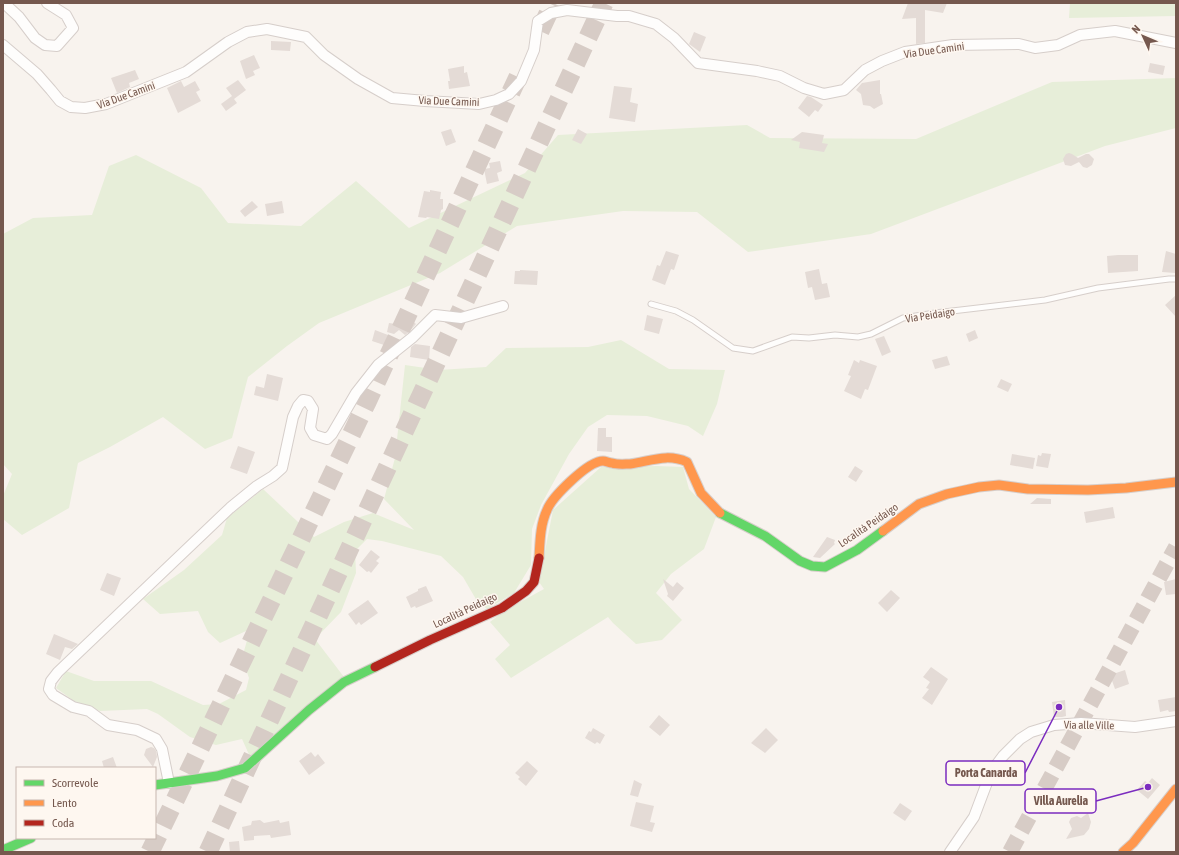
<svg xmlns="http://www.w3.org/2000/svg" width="1179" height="855" font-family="'Asap Condensed',sans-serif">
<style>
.green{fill:#e7eed9}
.building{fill:#e4dbd6}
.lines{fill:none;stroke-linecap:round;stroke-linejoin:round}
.primary-tunnel{stroke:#d7ccc6;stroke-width:16;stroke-dasharray:16 8;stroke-linecap:butt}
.highway-tunnel{stroke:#d7ccc6;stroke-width:19;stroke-dasharray:19 10;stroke-linecap:butt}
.lane-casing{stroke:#d6ceca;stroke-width:7}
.street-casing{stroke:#d6ceca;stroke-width:12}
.fast-casing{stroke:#d7ceca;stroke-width:11}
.slow-casing{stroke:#d7ceca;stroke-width:11}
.jam-casing{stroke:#d7ceca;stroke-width:11}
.lane{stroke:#fefdfc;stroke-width:5}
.street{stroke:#fefdfc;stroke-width:10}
.fast{stroke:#63d668;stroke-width:9}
.slow{stroke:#ff974d;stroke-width:9}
.jam{stroke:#b3261e;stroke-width:9}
.labels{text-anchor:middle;stroke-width:3;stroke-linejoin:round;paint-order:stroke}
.street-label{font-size:11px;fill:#75584e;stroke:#fef7f0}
.leader{fill:none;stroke:#7b2cbf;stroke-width:1.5}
.callout-dot{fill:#7b2cbf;stroke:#fef7f0;stroke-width:1.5}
.callout{fill:#fef7f0;stroke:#7b2cbf;stroke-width:1.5}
.callout-label{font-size:12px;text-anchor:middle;font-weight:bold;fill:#75584e}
</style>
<rect width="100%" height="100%" fill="#f8f3ee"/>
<!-- green -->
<path class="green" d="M1070,3H1176V16L1069,18Z
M1176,78V128L1105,146L871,234L748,252L697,212L623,211L517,226L440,273L319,323L287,346L248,377L232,438L205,449L163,417L110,447L78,463L69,508L22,535L3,519V496L12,474L3,464V234L33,218L92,215L109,166L136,155L201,188L228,223L301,226L356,181L409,228L525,173L558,135L747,125L770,138L916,139L1052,82Z
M621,340L669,369L725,370L717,404L703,436L688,426L647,416L607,415L588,427L569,454L541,505L532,529L531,565L514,593L487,609L477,601L463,577L441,556L382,541L367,539L355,551L356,573L341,612L315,639L344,677L251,759L242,739L216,745L190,737L158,714L147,709L100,711L74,701L56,688L66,671L94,681H151L203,705L219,704L246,690L249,678L242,658L248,637L246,631L220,643L208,632L198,611L160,614L143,599L184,570L222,535L227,518L263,489L314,537L344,522L373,513L414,530L384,499L395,458L405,365L439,370L486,367L506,348L588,347Z
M657,466L683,467L689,489L716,517L704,549L671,574L656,593L682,620L662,640L636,644L613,623L608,617L511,678L495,659L510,645L490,622L504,611L544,589L539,582L553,510L601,467Z"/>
<!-- building -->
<path class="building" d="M908,3H947L943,13L925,10V43L916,44V18L902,19Z
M694,32L706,37L700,52L689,44Z
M271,41L291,42L290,51L271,50Z
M254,55L260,68L253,71L255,75L246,79L240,61Z
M1150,63L1165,66L1163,75L1148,72Z
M464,66V73L467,72L470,86L449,89L448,81H450L448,69Z
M135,70L139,79L129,83L130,87L117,93L111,78Z
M238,80L246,90L234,99L237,103L226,111L221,104L232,96L226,88Z
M880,80V94H881L883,104L874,109L870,106L863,105L861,94L856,90L862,83Z
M181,81L184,87L195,81L200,90L196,92L201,101L178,113L167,88Z
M614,86L632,88L630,102L638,104L635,122L609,118Z
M807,96L811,97L823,105L818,112L815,110L809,117L798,108Z
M451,129L456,142L446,146L441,132Z
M578,129L587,134L581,144L572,140Z
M802,132L824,135L822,143L828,144L824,152L799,148L800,142L791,140Z
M1069,153L1072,154L1078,158L1086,154H1089L1094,159L1092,165L1087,168L1083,167L1079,162L1071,166L1065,165L1063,159L1066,154Z
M500,161L502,171L497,173L499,181L487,184L484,169L490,168L489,163Z
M430,190L441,192L440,199H443V209L441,210L439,219L427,217L426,218L418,217L424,191L430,192Z
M252,201L258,207L245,217L240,211Z
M282,201L284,213L267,216L265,204Z
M666,251L679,255L674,270L671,269L665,285L652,280L657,265L660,266Z
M1166,251L1176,254L1175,273L1162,272Z
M1118,255H1138V271L1108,273L1107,256Z
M819,269L822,284L827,283L830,297L815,300L812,287L808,288L805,272Z
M520,270L538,271L537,285L514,284L515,271H520Z
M1176,295V317L1165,305Z
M406,314L416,324L409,332L405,335L399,330L394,334L387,332L389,323L396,324Z
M647,315L663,319L659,334L644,330Z
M375,330L388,335L384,345L372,341Z
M975,330L978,338L969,342L966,334Z
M884,336L891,352L882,356L875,339Z
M415,344L430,346L429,360L410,357L411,347Z
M947,356L950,365L935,369L932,360Z
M854,360L859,363L860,360L877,366L868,390L865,389L861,399L844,391L851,376L848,375Z
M267,374L283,378L278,401L254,395L256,386L264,388Z
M1001,379L1012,384L1008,392L997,387Z
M598,428H606V437H612V452L597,451Z
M238,446L255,452L247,474L230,468Z
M1042,453L1051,454L1048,468L1036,466L1038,455L1041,456Z
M1012,454L1035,458L1033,469L1010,465Z
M855,466L863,471L856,482L848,477Z
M1037,498L1051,499V504H1030Z
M1113,507L1115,518L1086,523L1084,512Z
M827,537L835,540L834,543L835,544L820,558L813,557Z
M371,550L380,557L376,561L379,563L371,573L369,571L367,572L359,565Z
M107,573L121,578L114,596L100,590Z
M663,579L673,587L677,582L684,588L673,601L667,596L668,594Z
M1176,579V594L1166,595L1164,582Z
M426,586L433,601L416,608L415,606L411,608L406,597L418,591V589Z
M891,590L900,598L887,612L878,603Z
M368,600L378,613L361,625L359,622L356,625L348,614Z
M54,634L78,644L72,649L65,647L60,660L46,654Z
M931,667L948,679L932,705L922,698L929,689L926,688L930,682L923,677Z
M1125,670L1129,684L1115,689L1110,675Z
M1176,697V711L1169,712L1168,710L1160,712L1158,700Z
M1065,700L1066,716L1062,717H1054L1052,702Z
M659,715L670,725L660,736L649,727Z
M593,728L605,735L600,744L597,742L595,744L585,738L589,731L591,732Z
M766,728L778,740L765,753L751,743Z
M151,747L154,748L156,751L157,757L153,767L144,755L146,749Z
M311,752L315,757L318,754L325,763L309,775L299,761Z
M113,757L117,768H104L102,761Z
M527,761L538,771L526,786L518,779L520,777L515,773Z
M1152,778L1160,785L1148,799L1137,790L1145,781L1148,783Z
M634,780L642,784L638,797L630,795Z
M636,802L654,806L650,822L655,823L652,832L630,826Z
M900,803L912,811L905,821L893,813Z
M1088,813L1091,822L1089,829L1084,835L1066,839L1072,829L1069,822L1071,818L1077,816L1081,818Z
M260,820L264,823L279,820L280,823L289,821L291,835L271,838L270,835L254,836V840L244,841L242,827L251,825L252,821Z
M239,841L240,852H230L229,842Z"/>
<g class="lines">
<!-- primary-tunnel -->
<path class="primary-tunnel" d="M1010,852L1176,547"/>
<!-- highway-tunnel -->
<path class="highway-tunnel" d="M540,31L553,3
M150,852L367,402L518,77
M208,852L604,3"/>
<defs>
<path id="lane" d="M651,304L676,311L693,320L733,348L753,351L792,337L809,338L835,335L858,337L871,334L903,318L935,313L1045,300L1098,288L1169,279H1176"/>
<path id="street" d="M4,3L19,17L35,38L45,45L57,46L73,28L66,15L47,3
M3,45L37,74L51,90L60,101L71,107L85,108L106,104L186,72L228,42L247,32L267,29L306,37L324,55L358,79L392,98L425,101L479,104L496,100L509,94L521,81L534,50L538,21L551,13L567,10L617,16H629L656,24L674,38L698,63L757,71L780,76L804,88L824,94L844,90L865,70L882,61L905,52L953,45L1019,44L1035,48L1058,45L1080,35L1115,31L1176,43
M169,783L162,749L156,739L137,730L108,725L89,711L73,707L53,695L49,689L51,681L58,672L230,508L257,486L273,476L282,468L293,417L298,406L303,400L308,401L313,409L310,428L314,435L327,439L332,434L356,393L378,365L413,337L435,315L461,318L503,306
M950,852L974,817L991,772L1003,756L1020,739L1031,732L1054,725L1081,723L1135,727L1176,721"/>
<path id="fast" d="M720,513L765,536L800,561L812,566L825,567L857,550L883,531
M155,785L217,776L245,768L309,710L344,682L375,667
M3,850L31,838"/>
<path id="slow" d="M883,531L919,504L947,494L979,487L999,485L1028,489L1088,490L1126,488L1176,482
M539,558C540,542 540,525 547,510C552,497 588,461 603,461C606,461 609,463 612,463C618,465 625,464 630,464C651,461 667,453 687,462L701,493L720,513
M1123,852L1133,843L1176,789"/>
<path id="jam" d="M375,667L430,640L502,608L526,591L534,582L539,558"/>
</defs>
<!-- lane casing -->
<use href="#lane" class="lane-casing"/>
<!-- street casing -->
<use href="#street" class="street-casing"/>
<!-- fast casing -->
<use href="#fast" class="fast-casing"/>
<!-- slow casing -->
<use href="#slow" class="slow-casing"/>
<!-- jam casing -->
<use href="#jam" class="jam-casing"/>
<!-- lane -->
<use href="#lane" class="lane"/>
<!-- street -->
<use href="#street" class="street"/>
<!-- fast -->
<use href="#fast" class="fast"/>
<!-- slow -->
<use href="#slow" class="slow"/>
<!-- jam -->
<use href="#jam" class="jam"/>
</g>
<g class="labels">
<!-- street labels -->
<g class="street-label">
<text transform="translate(934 50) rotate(-8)" y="4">Via Due Camini</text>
<text transform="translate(126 95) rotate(-20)" y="4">Via Due Camini</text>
<text transform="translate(449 101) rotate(2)" y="4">Via Due Camini</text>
<text transform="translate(930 315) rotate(-9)" y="4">Via Peidaigo</text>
<text transform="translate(868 525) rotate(-34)" y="4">Località Peidaigo</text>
<text transform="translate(465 610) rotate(-25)" y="4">Località Peidaigo</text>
<text transform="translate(1089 725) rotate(1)" y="4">Via alle Ville</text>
</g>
</g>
<!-- callouts -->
<path class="leader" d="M1059 707L1025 773M1148 787L1096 801"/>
<g class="callout-dot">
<circle cx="1059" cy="707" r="4"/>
<circle cx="1148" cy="787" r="4"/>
</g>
<g class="callout">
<rect x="946" y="761" width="79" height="24" rx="4"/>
<rect x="1025" y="789" width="71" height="24" rx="4"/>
</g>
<g class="callout-label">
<text x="986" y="777">Porta Canarda</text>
<text x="1061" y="805">Villa Aurelia</text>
</g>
<!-- border -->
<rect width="1179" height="855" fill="none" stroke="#75584e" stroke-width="8"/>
<!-- legend -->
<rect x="16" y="767" width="140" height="72" fill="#fef7f0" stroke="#c7b7af"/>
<rect x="24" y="780" width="20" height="6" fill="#63d668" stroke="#c7b7af"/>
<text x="52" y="787" font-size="12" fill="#75584e">Scorrevole</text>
<rect x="24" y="800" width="20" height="6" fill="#ff974d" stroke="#c7b7af"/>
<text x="52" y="807" font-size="12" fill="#75584e">Lento</text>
<rect x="24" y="820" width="20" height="6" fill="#b3261e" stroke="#c7b7af"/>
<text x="52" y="827" font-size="12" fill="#75584e">Coda</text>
<!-- north arrow -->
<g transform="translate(1143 36) rotate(314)" stroke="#fef7f0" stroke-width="3" paint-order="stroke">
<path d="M0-3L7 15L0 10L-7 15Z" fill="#75584e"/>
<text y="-6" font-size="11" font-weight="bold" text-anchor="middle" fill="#75584e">N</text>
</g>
</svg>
